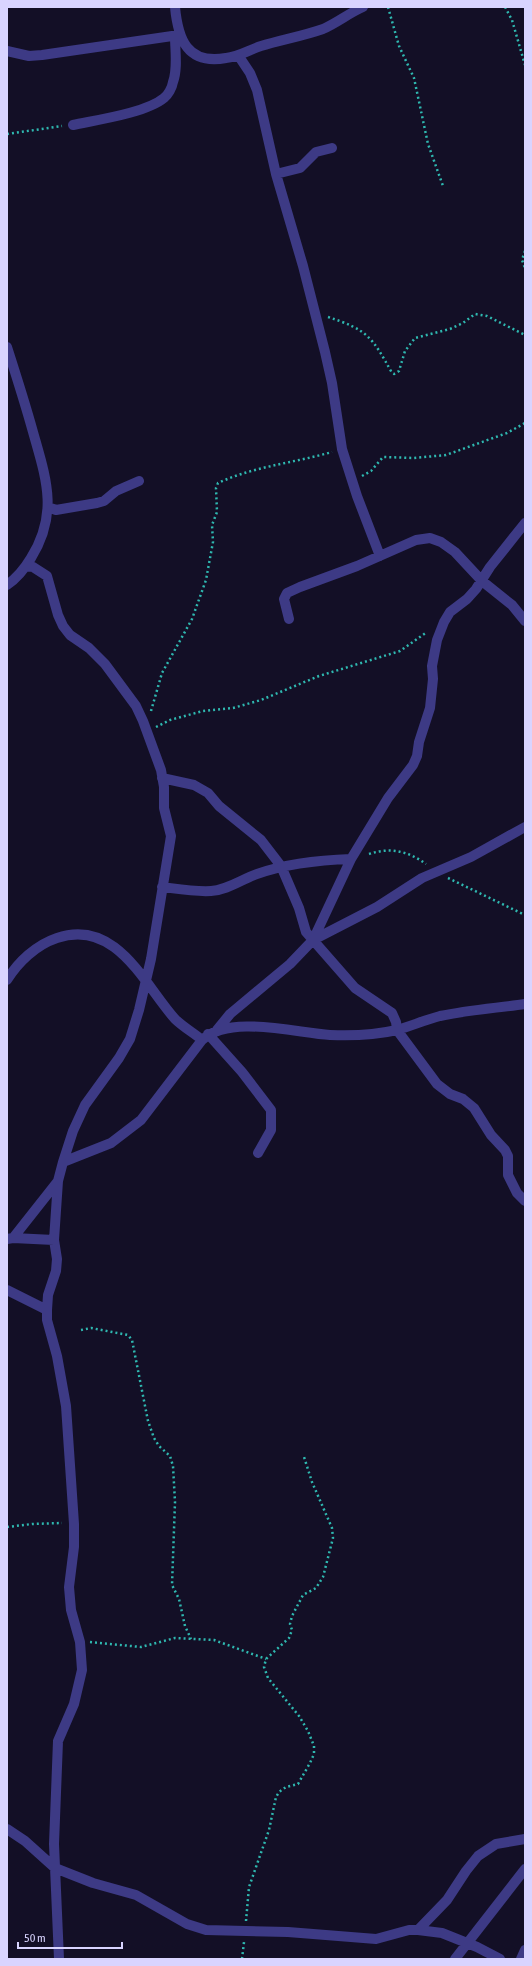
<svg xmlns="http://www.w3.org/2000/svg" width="532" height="1966" font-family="'Asap Condensed',sans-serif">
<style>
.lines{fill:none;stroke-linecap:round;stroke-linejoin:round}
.path{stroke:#2fb8b0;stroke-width:2.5;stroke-dasharray:2 3;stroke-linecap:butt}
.minor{stroke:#3d3a85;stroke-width:10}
</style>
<rect width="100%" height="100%" fill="#130f26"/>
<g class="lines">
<!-- path -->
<path class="path" d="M388,7L399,46L414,78L428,144L443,186
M505,7L512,20L525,65
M7,134L62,126
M525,251L522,260L525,268
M328,317C368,330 372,337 392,373L394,374L399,371L405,351L415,338L450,329L463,323L475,314L487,316L525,335
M362,476L371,471L383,457L414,458L446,455L507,433L525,423
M151,711L162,673L192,619L206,580L213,542L212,525L217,512L216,488L218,483C255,466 294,463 332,452
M156,727L170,720L203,711L233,708L261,700L319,676L400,651L427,632
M369,854C390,847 408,851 426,864
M448,878L525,915
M81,1330L91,1328L128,1335L132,1340L148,1421L154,1438L159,1446L170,1456L173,1466L175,1502L172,1585L179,1599L185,1626L191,1639
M7,1527L32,1524L62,1523
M90,1642L141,1647L175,1638L214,1640L266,1659
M246,1921L249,1887L269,1830L276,1797L279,1792L286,1787L298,1784L310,1763L314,1754V1746L308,1731L299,1716L268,1678L264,1667L266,1659L289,1638L292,1630L290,1624L292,1616L303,1595L316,1588L323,1577L333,1538L332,1528L312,1482L304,1457
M242,1959L244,1942"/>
<!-- minor -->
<path class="minor" d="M175,7C178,39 187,65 226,58C238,57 249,50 261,46C281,40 303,36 323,29C337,23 349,13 363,7
M7,51L29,56L42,55L179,35
M238,55L250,73L257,90L276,174L303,266L325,352L332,383L342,449L357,496L380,556
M73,125C96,120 146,113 164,98C168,95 172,88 173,82C178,68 175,51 175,36
M276,174L300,168L316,152L332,148
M7,347C16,375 25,403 33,432C46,478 59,513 31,558C25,568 17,578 7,585
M48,507L56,510L97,503L104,501L116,491L139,481
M26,566L33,567L47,576L58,615L63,626L70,635L89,648L105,664L136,706L143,721L161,770L164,787V808L171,836L151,959L139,1010L130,1039L119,1058L85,1105L73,1131L63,1162
M289,619L284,599L287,593L300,587L357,566L416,540L430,538L441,542L455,552L482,581L512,605L525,621
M162,778L194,785L208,793L219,806L261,840L281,866L299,908L306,932L355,988L392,1013L396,1022L397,1030L437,1084L450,1094L463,1099L474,1108L491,1135L505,1150L508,1156V1175L517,1193L525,1201
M162,887C178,889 195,892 211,891C228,890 242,879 257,874C288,863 319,860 351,859
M313,940L377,907L422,878L471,857L525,827
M7,980C18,962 36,945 57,938C116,918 144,984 175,1019C183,1027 194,1033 202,1040
M217,1030L230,1014L290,964L313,940L351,859L388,798L413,765L417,756L419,742L430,708L433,679L432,666L437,640L444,622L450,612L467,599L476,589L490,567L525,523
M208,1034L242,1072L271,1110V1130L258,1153
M58,1181L54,1240L57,1259L56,1271L48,1295L47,1310V1320L57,1356L66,1406L74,1524V1547L69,1587L71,1610L80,1642L82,1670L74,1704L58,1741L54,1844L59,1959
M13,1238L54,1240
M7,1239L13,1238L58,1181L63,1162L111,1143L141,1120L202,1040C230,1014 296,1033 330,1035C352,1036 375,1035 397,1030C411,1026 425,1020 440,1016C468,1010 497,1008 525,1004
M7,1290L47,1310
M7,1829L25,1841L55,1868L93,1883L136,1895L187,1924L206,1930L288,1932L376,1939L409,1930H418L442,1933L477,1947L500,1959
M418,1930L447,1900L466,1871L478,1856L496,1844L525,1839
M455,1959L525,1869
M521,1959L525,1950"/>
</g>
<!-- border -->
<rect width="532" height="1966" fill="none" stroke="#d9d4ff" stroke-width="16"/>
<!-- scale -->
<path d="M18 1942v6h104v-6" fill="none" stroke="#d9d4ff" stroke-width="2"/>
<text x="24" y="1942" font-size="12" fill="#d9d4ff" stroke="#130f26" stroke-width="3" paint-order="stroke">50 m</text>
</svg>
